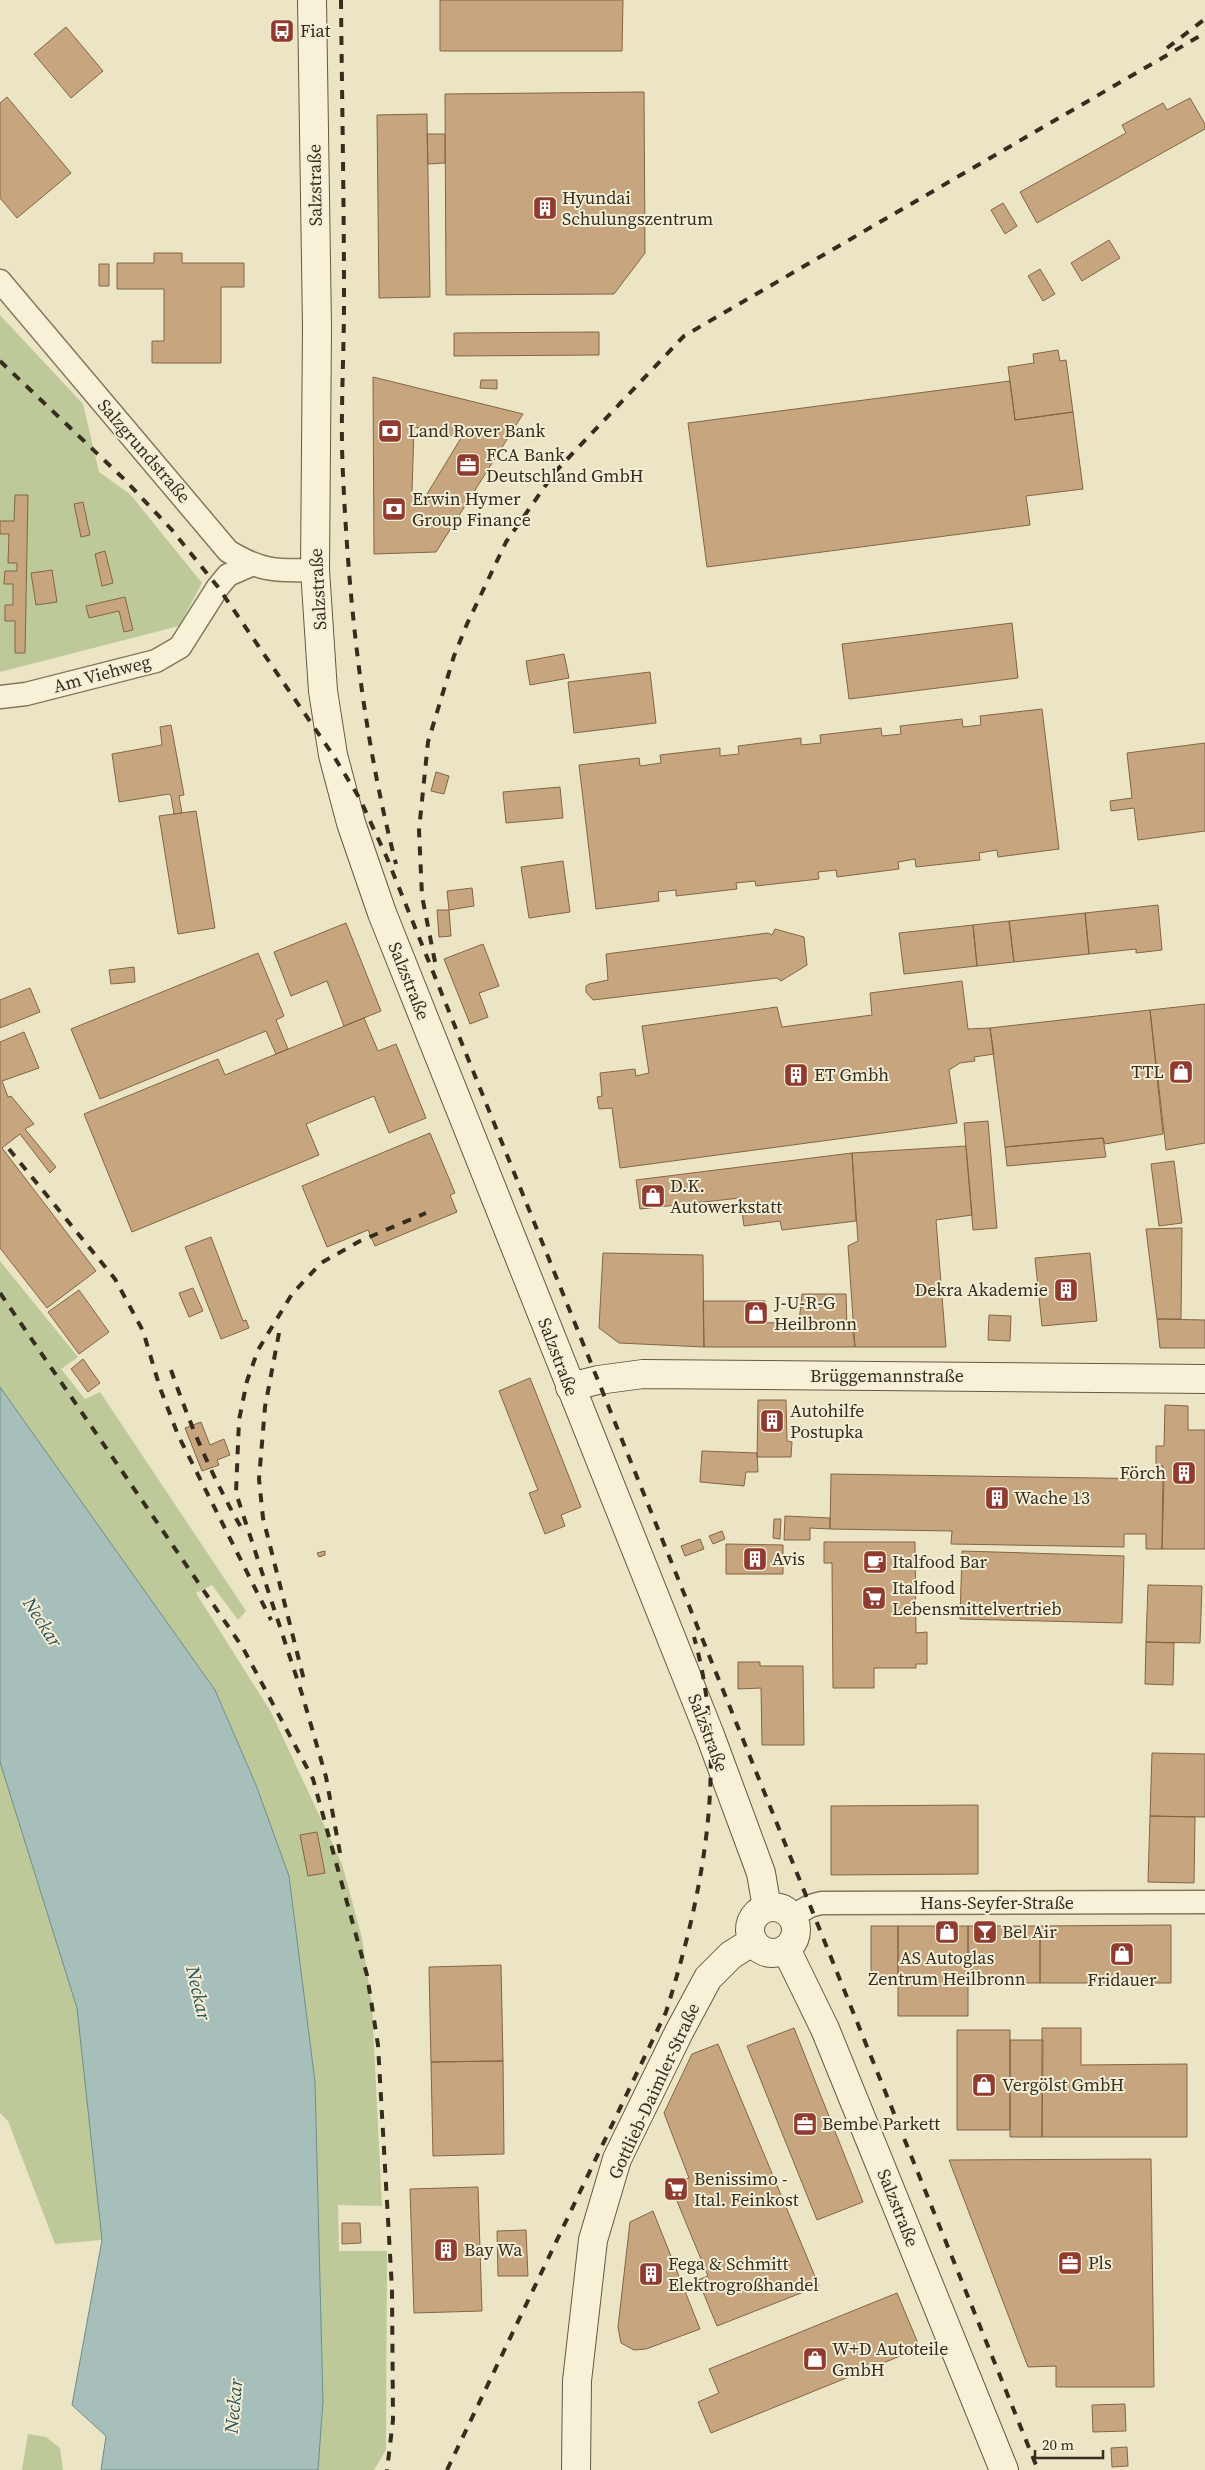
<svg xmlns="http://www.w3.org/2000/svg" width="1205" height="2470" font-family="'Source Serif 4',serif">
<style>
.green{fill:#bec99a}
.water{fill:#a7bfbb;stroke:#6e8d89}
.building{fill:#c7a57e;stroke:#836544;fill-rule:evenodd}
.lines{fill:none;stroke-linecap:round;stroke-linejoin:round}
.street-casing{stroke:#86775c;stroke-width:25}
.secondary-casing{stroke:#675840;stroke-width:30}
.street{stroke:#f7f1d8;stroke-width:22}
.secondary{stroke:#f7f1d8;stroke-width:28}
.rail{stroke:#372d1f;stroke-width:4;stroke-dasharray:9 9;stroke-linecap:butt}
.labels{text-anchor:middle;stroke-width:4;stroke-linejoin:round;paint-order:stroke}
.poi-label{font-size:18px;fill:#372d1f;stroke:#f3eed5;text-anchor:start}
.street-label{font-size:18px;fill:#372d1f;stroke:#f3eed5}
.water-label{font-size:19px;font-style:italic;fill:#305355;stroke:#f3eed5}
</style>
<rect width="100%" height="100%" fill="#ebe5c5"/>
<!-- green -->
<path class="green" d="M0,315L83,404L99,472L130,494L202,583L179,626L0,672Z
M0,1261L78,1357L61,1369L85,1399L100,1392L246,1611L238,1620L212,1585L196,1593L271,1712L342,1864L362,1938L372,2005L382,2206L338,2205L339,2251H387L386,2450L374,2470H318L323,2401L315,2082L289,1876L256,1785L215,1690L0,1387Z
M0,1762L77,2008L102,2240L55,2244L8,2121L0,2113Z
M28,2434L46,2437L60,2448L63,2470H22Z"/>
<!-- water -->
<path class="water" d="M0,1387L215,1690L256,1785L289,1876L315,2082L323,2401L318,2470H101L106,2436L72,2405L102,2240L77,2008L0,1762Z"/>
<!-- building -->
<path class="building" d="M440,0H623L622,51H440Z
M66,27L103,71L71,98L34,54Z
M644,92L645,253L614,294L446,295L445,94Z
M7,97L71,173L17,218L0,198V103Z
M1190,98L1205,124V129L1037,223L1020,192L1126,133L1122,125L1163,103L1167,110Z
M427,114L430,297L379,298L377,115Z
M427,134H445V163L428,164Z
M1003,203L1017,226L1005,234L991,210Z
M1109,240L1120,258L1082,281L1071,263Z
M154,253H182V263H244V287H221V363H152V341H164V289H117V263H154Z
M99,264H109V286H99Z
M1040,269L1055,294L1043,301L1028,276Z
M599,332V355L454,356V333Z
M1058,350L1060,361L1066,360L1073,412L1015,420L1008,367L1034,363L1033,354Z
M373,377L523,414L436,552L374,554ZM414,427L461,438L424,499L412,492Z
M481,380H497V389L480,388Z
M1010,381L1015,420L1073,412L1083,489L1026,496L1030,525L707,567L688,423Z
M15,495H28L25,653H15V621H5V605H13V584H4L5,571H17V563H8L9,534H0V521H14Z
M83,502L90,535L81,537L74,504Z
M105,551L113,583L102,586L95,554Z
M52,570L57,602L36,605L31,573Z
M125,597L133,630L124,632L119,611L89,618L86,606Z
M1012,623L1018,678L849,699L842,644Z
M564,654L569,678L530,685L526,661Z
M650,672L656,723L574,733L568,682Z
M1042,709L1059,849L998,857L997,850L979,853L980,860L916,867L915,859L898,862L899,869L837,877L836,870L818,872L819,879L756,886L755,881L736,883L737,889L676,896V890L658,892L659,901L596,909L579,765L639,758L640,766L661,763L660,755L720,748V756L739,754L738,746L801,738V745L821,743L820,735L881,728L882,736L901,734L900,726L962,719L963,727L981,725L980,716Z
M171,725L184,795L179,796L182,813L174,814L171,796L169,794L119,802L112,754L162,745L160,727Z
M1205,743V831L1138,840L1134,808L1111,811L1110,801L1132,798L1127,753Z
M436,772L449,776L444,794L431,791Z
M560,787L563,818L506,823L503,792Z
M196,811L215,928L178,934L159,816Z
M563,861L570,912L529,918L521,867Z
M472,888L474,906L449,910L447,891Z
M1158,905L1162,950L1136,953V949L1089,954L1085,913Z
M437,910H449L451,936L439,937Z
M1085,913L1089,954L1014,962L1009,921Z
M1009,921L1014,962L977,966L973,925Z
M346,923L381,1011L344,1026L327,981L291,996L274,952Z
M973,925L977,966L904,974L899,933Z
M775,929L804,937L807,965L781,981L777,978L593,1000L586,992V986L589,984L608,980L606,954L768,933L772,935Z
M483,944L499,986L479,993L488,1017L470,1024L444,959Z
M258,953L284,1016L276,1020L288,1049L276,1054L266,1031L100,1099L71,1029Z
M134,967L135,982L111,984L109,970Z
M962,981L968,1029L990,1028L994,1054L974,1057L975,1061L960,1063L949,1070L957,1123L620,1168L612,1108L599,1109L597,1097L602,1096L600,1073L635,1069L636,1076L649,1073L642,1026L777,1007L782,1027L872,1015L870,993Z
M30,988L40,1012L0,1028V1000Z
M1205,1004V1143L1166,1150L1150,1010Z
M1150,1010L1163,1134L1105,1144L1103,1138L1005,1147L990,1028Z
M364,1018L378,1051L396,1044L426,1118L389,1133L374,1096L306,1124L319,1155L132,1232L84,1114L218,1059L225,1075Z
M24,1032L39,1068L2,1081L8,1097L11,1096L34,1124L25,1129L56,1167L50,1173L20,1134L2,1148L96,1271L47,1308L0,1248V1042Z
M988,1121L997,1228L973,1230L964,1123Z
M430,1133L455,1193L450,1195L457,1212L375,1246L368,1230L327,1247L302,1186Z
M1103,1138L1106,1157L1007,1166L1005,1147Z
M966,1146L972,1215L936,1220L946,1347H855L848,1246L858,1241L852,1153Z
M852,1153L856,1221L782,1230L780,1221L744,1226L740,1198L640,1209L636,1180Z
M1174,1161L1182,1223L1159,1226L1151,1164Z
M1182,1228L1181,1319H1157L1146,1229Z
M211,1237L243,1321L246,1320L249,1328L221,1339L185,1247Z
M603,1253L703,1255L704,1347L619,1343L599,1328Z
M1090,1253L1097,1321L1042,1326L1035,1258Z
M193,1288L203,1311L189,1317L179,1293Z
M79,1290L109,1332L79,1354L48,1312Z
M802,1294H846L847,1327L852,1326L855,1347H704L703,1301H765L764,1323L799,1322Z
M989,1315L1011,1316L1010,1341L988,1340Z
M1157,1319L1205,1320V1348H1160Z
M83,1359L100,1383L88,1392L71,1369Z
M530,1378L581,1507L561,1515L565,1526L545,1534L529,1493L538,1490L499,1391Z
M758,1400H786L787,1441L792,1442L791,1457H757Z
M1165,1405L1188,1406V1430H1205V1549H1162L1163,1466H1156V1446H1164Z
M201,1422L210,1445L224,1439L230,1455L217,1460L219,1465L202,1471L185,1428Z
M702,1451L757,1453L758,1472H746L744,1486L700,1482Z
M831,1474L1164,1479L1162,1549H1146V1534H1124V1547L951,1544L952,1531L830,1529Z
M785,1516L830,1518V1529L810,1528V1540H784Z
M774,1519H781L780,1539L773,1538Z
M722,1531L725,1539L713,1544L709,1536Z
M700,1539L704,1549L685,1556L681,1546Z
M824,1542H915L916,1633L927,1632V1664H916V1668H874V1688H833L832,1563H824Z
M726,1544L783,1545V1574H726Z
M325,1551V1555L319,1557L317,1553Z
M962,1551L1124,1556L1122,1623L960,1619Z
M1148,1585L1202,1586L1200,1643L1146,1642Z
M1146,1642L1174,1643L1173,1685L1145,1684Z
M738,1662H760V1666H803L804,1745H762L761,1688L738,1689Z
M1152,1753L1205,1754V1817L1150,1816Z
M978,1805V1874L831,1875V1806Z
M1150,1816L1195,1817L1194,1883L1148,1882Z
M317,1832L325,1873L308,1876L300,1835Z
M1171,1925V1983H1040V1926Z
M871,1926H898V1981H871Z
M898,1926H968V2016H898Z
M968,1926H1040V1983H968Z
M501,1965L503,2061L431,2062L429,1967Z
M794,2028L863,2202L817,2220L747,2046Z
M1042,2028H1081V2065L1187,2064V2137H1042Z
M957,2030H1010V2130H957Z
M1010,2040H1043L1042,2137H1010Z
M718,2044L819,2286L717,2326L698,2280L708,2276L670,2184L689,2178L664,2113L692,2054Z
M503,2061L504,2154L433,2156L431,2062Z
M1151,2159L1154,2387H1056V2366L1028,2367L949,2160Z
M478,2187L482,2311L414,2313L410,2189Z
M653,2211L700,2329L646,2349L634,2350L621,2343L618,2327L630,2222Z
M342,2223H360L361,2243L342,2244Z
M526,2230L528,2276H498L497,2231Z
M897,2293L920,2348L711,2433L698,2402L719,2393L709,2369Z
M1125,2404L1126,2431L1093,2432L1092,2405Z
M1127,2447L1128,2466L1112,2467L1111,2448Z"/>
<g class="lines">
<defs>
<path id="street" d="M0,281L228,551C262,572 277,571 315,570
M0,697L26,694L156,661L180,647L218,587L228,575L251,565
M791,1917L810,1906L821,1903L1205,1902"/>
<path id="secondary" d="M312,0L317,327L315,570L323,691L333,755L351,823L382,913L710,1735L761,1873L767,1908
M570,1387L598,1380L643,1374L1205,1379
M750 1930a23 23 0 1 1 46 0a23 23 0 1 1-46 0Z
M786,1949L825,2029L1004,2470
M576,2470L577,2381L593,2240L617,2159L679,2032L708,1978L731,1955L752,1942"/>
</defs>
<!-- street casing -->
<use href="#street" class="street-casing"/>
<!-- secondary casing -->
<use href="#secondary" class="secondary-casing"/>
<!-- street -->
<use href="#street" class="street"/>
<!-- secondary -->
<use href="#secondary" class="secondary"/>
<!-- rail -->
<path class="rail" d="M341,0C342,100 344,201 344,301C344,359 340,418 343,475C349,606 363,737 396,864
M1167,48L1205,19
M0,361L125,480L172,530L218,587L333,755L360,799L387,858L1038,2470
M435,962L422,896L419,830L428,742L454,656L467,624L506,542L555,472L684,336L1205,33
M9,1149L115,1279L143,1331L160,1388L178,1435L271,1620
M0,1293L243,1648L313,1779L367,1975L378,2045L392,2289L393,2420L387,2470
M279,1333L265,1407L259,1479L263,1518L305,1684
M171,1370C190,1425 213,1479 242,1529
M340,1853L326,1777L302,1694L236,1493L239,1420L247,1381L258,1350L292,1294L321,1263L360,1241L426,1213
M447,2470L666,2012C704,1891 729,1762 694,1637"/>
</g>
<!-- icons -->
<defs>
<symbol id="bus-square" viewBox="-11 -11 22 22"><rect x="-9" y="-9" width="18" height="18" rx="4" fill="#913b30" stroke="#f3eed5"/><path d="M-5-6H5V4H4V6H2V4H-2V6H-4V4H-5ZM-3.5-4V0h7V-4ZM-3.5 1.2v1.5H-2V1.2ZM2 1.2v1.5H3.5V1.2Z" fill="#fff"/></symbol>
<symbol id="building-square" viewBox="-11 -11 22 22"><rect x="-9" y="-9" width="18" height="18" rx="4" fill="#913b30" stroke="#f3eed5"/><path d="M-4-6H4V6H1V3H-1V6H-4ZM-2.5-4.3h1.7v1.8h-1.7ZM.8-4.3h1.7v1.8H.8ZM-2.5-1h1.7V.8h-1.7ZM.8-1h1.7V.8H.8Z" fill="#fff"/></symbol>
<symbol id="bank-square" viewBox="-11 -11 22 22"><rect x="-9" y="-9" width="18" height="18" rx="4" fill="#913b30" stroke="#f3eed5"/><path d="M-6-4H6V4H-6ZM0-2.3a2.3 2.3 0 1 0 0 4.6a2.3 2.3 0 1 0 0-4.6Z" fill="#fff"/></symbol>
<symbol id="office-square" viewBox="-11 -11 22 22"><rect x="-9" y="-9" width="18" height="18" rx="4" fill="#913b30" stroke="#f3eed5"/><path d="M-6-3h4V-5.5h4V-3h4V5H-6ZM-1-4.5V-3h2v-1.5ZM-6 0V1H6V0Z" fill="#fff"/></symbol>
<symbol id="shop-square" viewBox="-11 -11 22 22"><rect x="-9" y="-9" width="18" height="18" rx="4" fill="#913b30" stroke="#f3eed5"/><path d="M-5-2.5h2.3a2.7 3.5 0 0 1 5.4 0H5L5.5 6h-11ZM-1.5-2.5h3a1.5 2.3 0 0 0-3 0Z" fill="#fff"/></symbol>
<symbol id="cafe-square" viewBox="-11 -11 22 22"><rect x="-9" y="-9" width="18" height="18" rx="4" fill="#913b30" stroke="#f3eed5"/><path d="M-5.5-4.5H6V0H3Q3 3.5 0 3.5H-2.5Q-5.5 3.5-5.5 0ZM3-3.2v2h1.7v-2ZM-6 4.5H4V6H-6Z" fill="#fff"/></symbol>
<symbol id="supermarket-square" viewBox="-11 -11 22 22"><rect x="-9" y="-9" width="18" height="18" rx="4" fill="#913b30" stroke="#f3eed5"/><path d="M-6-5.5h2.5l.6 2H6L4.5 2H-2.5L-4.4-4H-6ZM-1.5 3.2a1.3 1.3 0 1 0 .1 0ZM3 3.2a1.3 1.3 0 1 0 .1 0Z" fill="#fff"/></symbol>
<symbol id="bar-square" viewBox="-11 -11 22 22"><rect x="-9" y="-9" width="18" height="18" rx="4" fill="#913b30" stroke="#f3eed5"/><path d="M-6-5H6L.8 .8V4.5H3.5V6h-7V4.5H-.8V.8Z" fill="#fff"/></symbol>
</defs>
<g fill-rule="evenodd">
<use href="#bus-square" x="268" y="17" width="28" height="28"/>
<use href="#building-square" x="531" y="194" width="28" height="28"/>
<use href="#bank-square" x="376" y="417" width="28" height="28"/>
<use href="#office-square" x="454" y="451" width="28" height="28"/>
<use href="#bank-square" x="380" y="495" width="28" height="28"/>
<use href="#shop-square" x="1167" y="1058" width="28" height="28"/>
<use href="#building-square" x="782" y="1061" width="28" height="28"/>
<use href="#shop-square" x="639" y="1182" width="28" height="28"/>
<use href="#building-square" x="1052" y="1276" width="28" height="28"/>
<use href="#shop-square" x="742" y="1299" width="28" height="28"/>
<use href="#building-square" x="758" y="1407" width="28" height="28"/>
<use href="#building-square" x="1170" y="1459" width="28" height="28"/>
<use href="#building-square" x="983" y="1484" width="28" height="28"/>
<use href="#building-square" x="741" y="1545" width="28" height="28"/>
<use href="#cafe-square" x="861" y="1548" width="28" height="28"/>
<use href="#supermarket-square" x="860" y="1584" width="28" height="28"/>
<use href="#shop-square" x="933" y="1918" width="28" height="28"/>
<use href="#bar-square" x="971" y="1918" width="28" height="28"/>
<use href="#shop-square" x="1108" y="1940" width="28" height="28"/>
<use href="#shop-square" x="970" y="2071" width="28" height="28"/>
<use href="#office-square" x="791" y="2110" width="28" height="28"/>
<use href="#supermarket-square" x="662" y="2175" width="28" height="28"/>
<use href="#building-square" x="432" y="2236" width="28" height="28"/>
<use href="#office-square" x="1056" y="2249" width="28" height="28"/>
<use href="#building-square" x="637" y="2260" width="28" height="28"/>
<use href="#shop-square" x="801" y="2345" width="28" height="28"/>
</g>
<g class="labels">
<!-- poi labels -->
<g class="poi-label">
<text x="300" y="37">Fiat</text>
<text x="562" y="204">Hyundai<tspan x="562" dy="21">Schulungszentrum</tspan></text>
<text x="408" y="437">Land Rover Bank</text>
<text x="486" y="461">FCA Bank<tspan x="486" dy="21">Deutschland GmbH</tspan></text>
<text x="412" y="505">Erwin Hymer<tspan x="412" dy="21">Group Finance</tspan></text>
<text x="1164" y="1078" text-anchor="end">TTL</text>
<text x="814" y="1081">ET Gmbh</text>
<text x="670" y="1192">D.K.<tspan x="670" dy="21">Autowerkstatt</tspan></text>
<text x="1048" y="1296" text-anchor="end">Dekra Akademie</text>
<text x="774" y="1309">J⁃U⁃R⁃G<tspan x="774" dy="21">Heilbronn</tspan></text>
<text x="790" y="1417">Autohilfe<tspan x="790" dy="21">Postupka</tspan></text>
<text x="1166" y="1479" text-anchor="end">Förch</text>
<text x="1014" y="1504">Wache 13</text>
<text x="772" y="1565">Avis</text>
<text x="892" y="1568">Italfood Bar</text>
<text x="892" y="1594">Italfood<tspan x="892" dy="21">Lebensmittelvertrieb</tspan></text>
<text x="1002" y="1938">Bel Air</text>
<text x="947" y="1964" text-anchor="middle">AS Autoglas<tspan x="947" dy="21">Zentrum Heilbronn</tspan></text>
<text x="1122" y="1986" text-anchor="middle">Fridauer</text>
<text x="1002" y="2091">Vergölst GmbH</text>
<text x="822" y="2130">Bembe Parkett</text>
<text x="694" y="2185">Benissimo -<tspan x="694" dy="21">Ital. Feinkost</tspan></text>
<text x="464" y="2256">Bay Wa</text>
<text x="1088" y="2269">Pls</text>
<text x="668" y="2270">Fega &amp; Schmitt<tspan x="668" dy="21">Elektrogroßhandel</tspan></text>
<text x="832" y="2355">W+D Autoteile<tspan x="832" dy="21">GmbH</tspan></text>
</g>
<!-- street labels -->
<g class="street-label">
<text transform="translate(315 185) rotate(-91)" y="6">Salzstraße</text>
<text transform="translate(144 451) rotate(49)" y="6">Salzgrundstraße</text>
<text transform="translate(318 589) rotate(-93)" y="6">Salzstraße</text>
<text transform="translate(102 674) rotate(-15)" y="6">Am Viehweg</text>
<text transform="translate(409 981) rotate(68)" y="6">Salzstraße</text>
<text transform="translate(558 1357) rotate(69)" y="6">Salzstraße</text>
<text x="887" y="1382">Brüggemannstraße</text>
<text transform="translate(708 1733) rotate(69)" y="6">Salzstraße</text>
<text x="997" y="1909">Hans-Seyfer-Straße</text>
<text transform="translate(654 2091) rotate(-65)" y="6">Gottlieb-Daimler-Straße</text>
<text transform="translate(898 2208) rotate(68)" y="6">Salzstraße</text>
</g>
<!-- water labels -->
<g class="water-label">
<text transform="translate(43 1622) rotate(57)" y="7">Neckar</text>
<text transform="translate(199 1993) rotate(77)" y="7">Neckar</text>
<text transform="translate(233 2406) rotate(-85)" y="7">Neckar</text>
</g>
</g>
<!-- scale -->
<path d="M1035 2450v8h68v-8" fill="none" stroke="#372d1f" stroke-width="2.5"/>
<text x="1042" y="2450" font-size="15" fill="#372d1f" stroke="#f3eed5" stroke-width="4" paint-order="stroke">20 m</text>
</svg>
